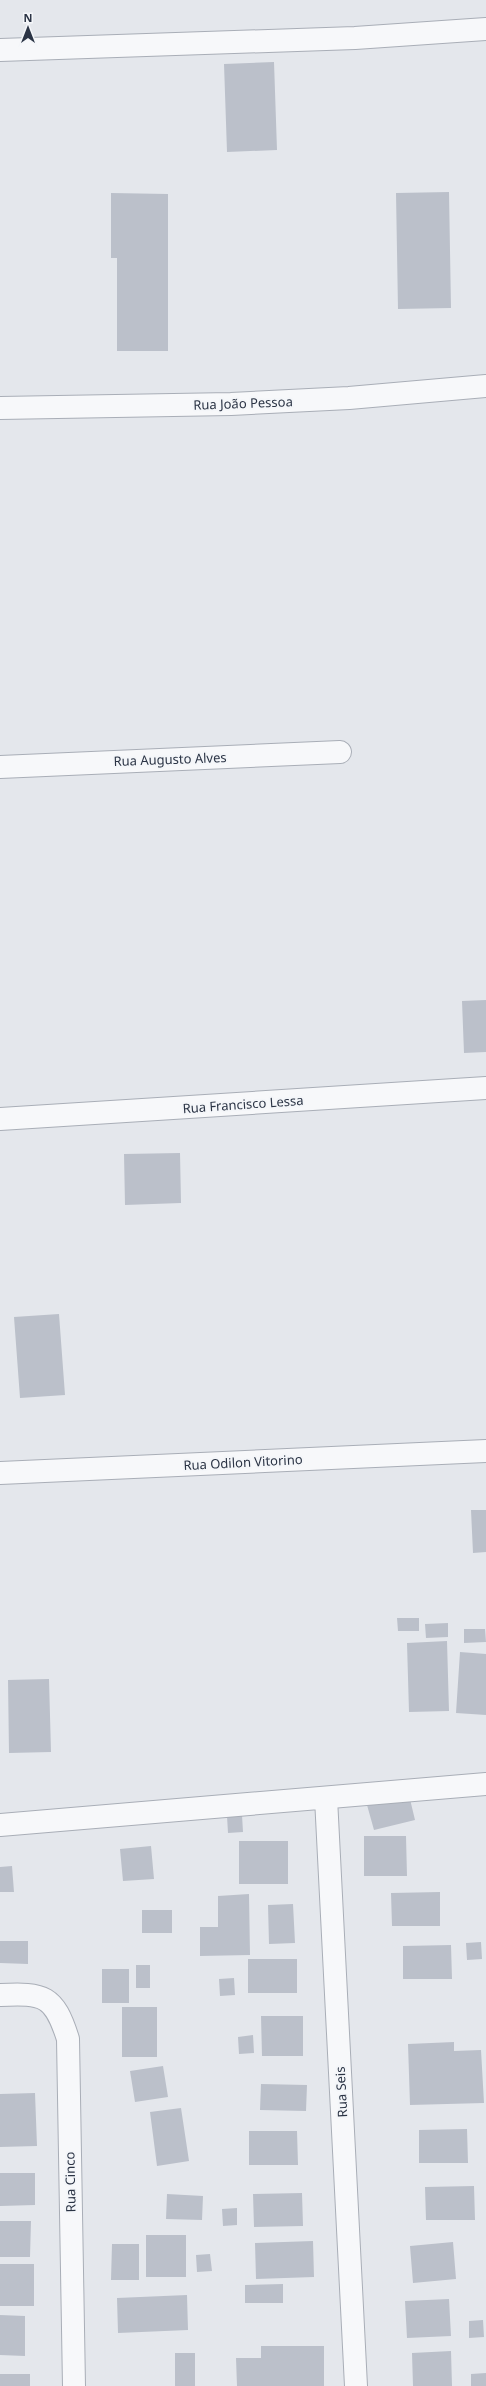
<svg xmlns="http://www.w3.org/2000/svg" width="486" height="2386" font-family="'Noto Sans',sans-serif">
<style>
.building{fill:#bbc0ca}
.lines{fill:none;stroke-linecap:round;stroke-linejoin:round}
.minor-casing{stroke:#a9aeb7;stroke-width:24}
.minor{stroke:#f7f8fa;stroke-width:22}
.labels{text-anchor:middle;stroke-width:4;stroke-linejoin:round;paint-order:stroke}
.street-label{font-size:13px;fill:#2b3445;stroke:#f4f6f9}
</style>
<rect width="100%" height="100%" fill="#e4e7ec"/>
<!-- building -->
<path class="building" d="M274,62L277,150L227,152L224,64Z
M449,192L451,308L398,309L396,193Z
M111,193L168,194V351H117V258H111Z
M486,1000V1052L464,1053L462,1001Z
M180,1153L181,1203L125,1205L124,1154Z
M59,1314L65,1395L20,1398L14,1317Z
M471,1510H486V1552L473,1553Z
M397,1618H419V1631H398Z
M448,1623V1637L426,1638L425,1624Z
M464,1629H485L486,1642L464,1643Z
M447,1641L449,1711L409,1712L407,1643Z
M460,1652L486,1654V1715L456,1713Z
M49,1679L51,1752L9,1753L8,1680Z
M409,1795L415,1820L374,1830L367,1805Z
M242,1815L243,1832L228,1833L227,1816Z
M364,1836H406L407,1876H364Z
M239,1841H288V1884H239Z
M151,1846L154,1879L123,1881L120,1849Z
M12,1866L14,1892H0V1867Z
M440,1892V1926H392L391,1893Z
M249,1894L250,1955L200,1956V1927H218V1896Z
M293,1904L295,1943L269,1944L268,1905Z
M142,1910H172V1933H142Z
M0,1941H28V1964L0,1963Z
M481,1942L482,1959L467,1960L466,1943Z
M451,1945L452,1979H403V1946Z
M248,1959H297V1993H248Z
M136,1965H150V1988H136Z
M102,1969H129V2003H102Z
M234,1978L235,1995L220,1996L219,1979Z
M122,2007H157V2057H122Z
M261,2016H303V2056H262Z
M253,2035L254,2053L239,2054L238,2037Z
M454,2042V2051L481,2050L484,2103L410,2105L408,2044Z
M163,2066L168,2097L135,2102L130,2071Z
M261,2084L307,2085L306,2111L260,2110Z
M35,2093L37,2146L0,2147V2094Z
M181,2108L189,2161L157,2166L150,2112Z
M467,2129L468,2163H419V2130Z
M249,2131H297L298,2165H249Z
M0,2173H35V2205L0,2206Z
M474,2186L475,2220H426L425,2187Z
M302,2193L303,2226L254,2227L253,2194Z
M167,2194L203,2196L202,2220L166,2219Z
M237,2208V2225L223,2226L222,2209Z
M0,2221H31L30,2257H0Z
M146,2235H186V2277H146Z
M313,2241L314,2277L256,2279L255,2243Z
M453,2242L456,2279L413,2283L410,2246Z
M112,2244H139V2280H111Z
M210,2254L212,2271L197,2272L196,2255Z
M0,2264H34V2306H0Z
M283,2284V2303H245V2285Z
M187,2295L188,2330L118,2333L117,2298Z
M449,2299L451,2336L407,2338L405,2301Z
M0,2315L25,2316V2356L0,2355Z
M483,2320L484,2337L469,2338V2321Z
M261,2346H324V2386H237L236,2358H261Z
M451,2351L452,2386H413L412,2353Z
M175,2353H195V2386H175Z
M486,2373V2386H471V2374Z
M0,2374H30V2386H0Z"/>
<g class="lines">
<defs>
<path id="minor" d="M0,50L355,38L486,29
M0,408L231,404L349,398L486,386
M0,767L340,752
M0,1119L486,1088
M0,1473L486,1451
M326,1798L356,2386
M0,1825L486,1784
M0,1995C44,1993 54,1995 68,2039L74,2386"/>
</defs>
<!-- minor casing -->
<use href="#minor" class="minor-casing"/>
<!-- minor -->
<use href="#minor" class="minor"/>
</g>
<g class="labels">
<!-- street labels -->
<g class="street-label">
<text transform="translate(243 403) rotate(-2)" y="5">Rua João Pessoa</text>
<text transform="translate(170 759) rotate(-2)" y="5">Rua Augusto Alves</text>
<text transform="translate(243 1104) rotate(-4)" y="5">Rua Francisco Lessa</text>
<text transform="translate(243 1462) rotate(-3)" y="5">Rua Odilon Vitorino</text>
<text transform="translate(341 2092) rotate(-93)" y="5">Rua Seis</text>
<text transform="translate(70 2182) rotate(-91)" y="5">Rua Cinco</text>
</g>
</g>
<!-- north arrow -->
<g transform="translate(28 28)" stroke="#f4f6f9" stroke-width="3" paint-order="stroke">
<path d="M0-3L7 15L0 10L-7 15Z" fill="#2b3445"/>
<text y="-6" font-size="11" font-weight="bold" text-anchor="middle" fill="#2b3445">N</text>
</g>
</svg>
